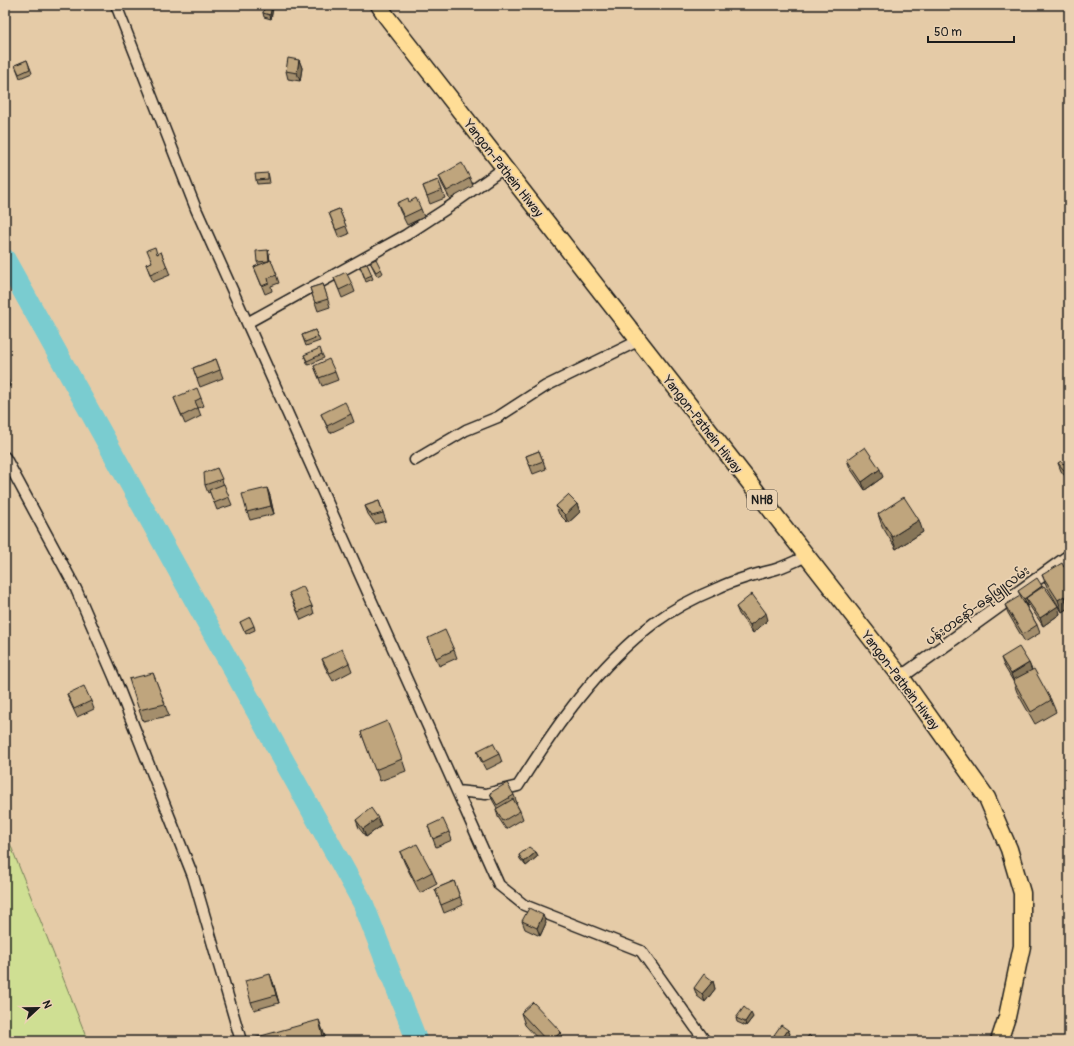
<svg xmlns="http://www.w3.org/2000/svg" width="1074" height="1046" font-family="Pangolin,'Noto Sans Myanmar',sans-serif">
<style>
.green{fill:#cfdf93;stroke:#767e58}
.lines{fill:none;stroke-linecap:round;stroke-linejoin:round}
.river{stroke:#7accd0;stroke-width:21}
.minor-casing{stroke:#1c1c1c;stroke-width:13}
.tertiary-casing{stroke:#1c1c1c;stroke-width:15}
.trunk-casing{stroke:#1c1c1c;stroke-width:19}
.minor{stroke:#ead2b2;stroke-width:10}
.tertiary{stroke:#ead2b2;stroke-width:12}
.trunk{stroke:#ffdd96;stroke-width:16}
.wall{fill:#a48e6c;stroke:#1c1c1c}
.shaded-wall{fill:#867458;stroke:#1c1c1c}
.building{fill:#bfa57d;stroke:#1c1c1c}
.labels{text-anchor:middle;stroke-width:3.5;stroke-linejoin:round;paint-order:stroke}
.shield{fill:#ead2b2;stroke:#5a5349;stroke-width:1}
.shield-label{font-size:12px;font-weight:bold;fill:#1c1c1c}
.street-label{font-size:13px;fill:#1c1c1c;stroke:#ead2b2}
</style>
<rect width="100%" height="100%" fill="#e5cba7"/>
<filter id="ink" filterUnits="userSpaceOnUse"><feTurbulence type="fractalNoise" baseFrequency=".025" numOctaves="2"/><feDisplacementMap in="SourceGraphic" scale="8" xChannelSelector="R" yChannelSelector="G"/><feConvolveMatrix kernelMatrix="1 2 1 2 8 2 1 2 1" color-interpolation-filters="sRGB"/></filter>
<g filter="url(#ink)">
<!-- green -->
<path class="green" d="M5,831L88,1041H5Z"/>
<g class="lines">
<!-- river -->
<path class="river" d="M5,259L363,903L417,1041"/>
<defs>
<path id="minor" d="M116,5L196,209L499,885L524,905L641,951L705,1041
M247,323L406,235L449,207L504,168
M5,457L76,589L115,679L193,876L241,1041
M415,460L466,430L498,417L546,386L638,341
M457,791L486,794L518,786C556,726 597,666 654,623C673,609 696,597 718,588C736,579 754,575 773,570C784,567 795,561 807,556"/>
<path id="tertiary" d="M901,677L1069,556"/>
<path id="trunk" d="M379,5L386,16L901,677L987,798L1009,849L1022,893V946L1007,1017L999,1041"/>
</defs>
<!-- minor casing -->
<use href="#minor" class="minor-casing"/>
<!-- tertiary casing -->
<use href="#tertiary" class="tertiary-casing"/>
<!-- trunk casing -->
<use href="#trunk" class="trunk-casing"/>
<!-- minor -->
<use href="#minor" class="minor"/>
<!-- tertiary -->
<use href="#tertiary" class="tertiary"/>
<!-- trunk -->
<use href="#trunk" class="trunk"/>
</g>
<!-- wall -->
<path class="wall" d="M265,5H272L273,8L271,19L264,17L263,13Z
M27,60L32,73L20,78L15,65Z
M299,60L302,68L300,81L288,79L286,71Z
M268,173L269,177L270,183L257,184L256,180Z
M439,176L470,178L473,186L450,199L442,184Z
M438,180L445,198L430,204L423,186Z
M409,202L421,209L424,217L407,225L400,211L397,203Z
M339,209L349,234L339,238L329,213Z
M268,250L269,254L270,261L271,260L279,283L271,286L272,291L265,294L254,267L259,265L257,262Z
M161,252L170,275L153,282L146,264L152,262L157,254Z
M370,262L381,269L383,273L377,276Z
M367,264L373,279L366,282L360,266Z
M334,278L352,284L355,292L342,298Z
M323,284L330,307L318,311L310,288Z
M315,330L320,341L306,346L302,335Z
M322,354L324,358L308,365L304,355Z
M216,359L223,378L200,387L193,368Z
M314,366L335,372L338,380L322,386Z
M5,372L10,386L5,388Z
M174,398H201L204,406L198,408L201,416L185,424Z
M321,414H351L354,422L330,433Z
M539,451L546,469L533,474L526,456Z
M847,460L883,477L865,490L850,468Z
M1069,462V481L1061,471L1058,463L1063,464Z
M217,468L232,505L217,510L210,492L208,493L205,485Z
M267,488L270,496L274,514L250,520L247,512Z
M379,501L386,521L375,524L368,514L365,506Z
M577,504L580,512L568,523L559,514L556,506Z
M878,514L923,532L896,549L882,526Z
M1064,567L1069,570V609L1068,608L1062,612L1047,587L1042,575Z
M1043,587L1060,614L1043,626L1029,605L1027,606L1024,602L1037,625L1040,633L1025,642L1008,613L1005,605L1021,597L1018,591Z
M289,593L312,606L314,614L301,620Z
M736,607L768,620L753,633L739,614Z
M240,622L254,626L255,630L246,634Z
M428,638L454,650L457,658L439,666Z
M1001,658L1029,663L1032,670L1051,700L1056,712L1035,724L1017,692L1013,681L1004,666Z
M322,659L349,663L352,671L333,681L325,667Z
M153,673L169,716L143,721L139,710Z
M67,694L91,701L94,709L77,717L70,702Z
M361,732L402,759L406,771L380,781Z
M477,751L499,754L502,762L486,770L480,759Z
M490,793L514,795L517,803H516L520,811L523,819L506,829L498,817L496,809L497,808L493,801Z
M378,818L381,826L366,837L359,828L356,820Z
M428,826L449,832L452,840L436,847Z
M400,852L432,872L437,884L420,893L405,864Z
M536,852L538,856L526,866L520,859L519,855Z
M454,881L463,905L444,913L435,889Z
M522,921L546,923L540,936L525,929Z
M713,981L715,989L705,1002L697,996L694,988Z
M273,982L279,1003L254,1010L251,1002Z
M521,1013L561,1032L564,1041H540L525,1025Z
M753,1017L746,1026L737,1022L736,1018Z
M788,1030L790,1034L785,1041H778L775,1039L774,1035Z"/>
<!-- shaded-wall -->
<path class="shaded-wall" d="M272,5L273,8L271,19L270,15Z
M299,60L302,68L300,81L297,73Z
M268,250L269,254L270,265L269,261Z
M880,469L883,477L865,490L862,482Z
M267,488L270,496L274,514L271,506Z
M577,504L580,512L568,523L565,515Z
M919,520L923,532L896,549L892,537Z
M1042,586L1045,594L1026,598L1029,605L1027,606L1024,599Z
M1064,596L1068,608L1062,612L1058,600Z
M1069,596V608L1065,599Z
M1058,606L1060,614L1043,626L1040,618Z
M766,613L768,620L753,633L750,625Z
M1029,663L1032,671L1014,682L1011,674Z
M378,818L381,826L366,837L363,829Z
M536,852L538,856L526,866L524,862Z
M543,915L546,923L540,936L537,928Z
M270,974L273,982L279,1003L276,995Z
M713,981L715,989L705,1002L702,994Z
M751,1013L753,1017L746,1026L745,1022Z
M319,1020L325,1036L326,1041H324Z
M788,1030L790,1034L785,1041H781V1040Z
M561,1032L564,1041H551Z"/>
<!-- building -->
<path class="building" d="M265,5H272L270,15L263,13Z
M288,58L299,60L297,73L286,71Z
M27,60L30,69L19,74L15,65Z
M462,163L470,178L447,191L439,176Z
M268,173V179L256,180L255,174Z
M438,180L442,190L427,196L423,186Z
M408,198L409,202L416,198L421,209L404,217L397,203Z
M339,209L346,226L336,230L329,213Z
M155,247L157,254L161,252L167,267L150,274L146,264L152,262L147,250Z
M268,250L269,261L257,262L256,251Z
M376,259L381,269L376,272L370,262Z
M271,260L277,275L268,278L269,283L262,286L254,267Z
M367,264L372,275L365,278L360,266Z
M346,272L352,284L339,290L334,278Z
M323,284L328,299L315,303L310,288Z
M315,330L318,337L305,342L302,335Z
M320,348L322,354L307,361L304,355Z
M216,359L220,370L197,379L193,368Z
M329,359L335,372L319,378L314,366Z
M5,372L8,378L5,379Z
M197,388L201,398L195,401L198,408L182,416L174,398Z
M345,402L351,414L327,426L321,414Z
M865,447L880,469L862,482L847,460Z
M539,451L543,461L530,466L526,456Z
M1061,461L1063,464L1068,461L1069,462V476L1058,463Z
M217,468L222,479L205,485L204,473Z
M224,484L229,497L214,503L209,490Z
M267,488L271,506L247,512L242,494Z
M568,495L577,504L565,515L556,506Z
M904,497L919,520L892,537L878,514Z
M379,501L383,513L372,516L365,506Z
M1062,563L1064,567L1066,566L1069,570V596L1065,599L1064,596L1058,600L1042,575Z
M1037,578L1042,586L1024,599L1018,591Z
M303,586L312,606L298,612L289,593Z
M1044,586L1058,606L1040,618L1026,598Z
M752,594L766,613L750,625L736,607Z
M1020,596L1037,625L1023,634L1005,605Z
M250,617L254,626L244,631L240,622Z
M445,630L454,650L436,658L428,638Z
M1019,647L1029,663L1011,674L1001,658Z
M342,649L349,663L330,673L322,659Z
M1034,669L1051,700L1031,712L1013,680Z
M153,673L165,704L139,710L129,679Z
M84,686L91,701L74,709L67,694Z
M387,721L402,759L375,770L361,732Z
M493,743L499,754L483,762L477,751Z
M507,783L514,795L497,805L490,793Z
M513,799L520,811L503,821L496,809Z
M371,808L378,818L363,829L356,820Z
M443,819L449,832L433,839L428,826Z
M417,844L432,872L415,881L400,852Z
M529,847L536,852L524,862L519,855Z
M454,881L460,897L441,905L435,889Z
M529,908L543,915L537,928L522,921Z
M270,974L276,995L251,1002L245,981Z
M704,974L713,981L702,994L694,988Z
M533,1002L561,1032L551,1041H547L521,1013Z
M744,1007L751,1013L745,1022L736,1018Z
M319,1020L324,1041H250V1039Z
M781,1025L788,1030L781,1040L774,1035Z
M809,1035L815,1041H805Z"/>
</g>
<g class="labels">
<!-- shield labels -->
<rect class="shield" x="747" y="490" width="30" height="20" rx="3"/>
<g class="shield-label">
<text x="762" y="504">NH8</text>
</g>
<!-- street labels -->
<g class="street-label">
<text transform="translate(504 168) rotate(52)" y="5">Yangon-Pathein Hiway</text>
<text transform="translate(703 424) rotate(52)" y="5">Yangon-Pathein Hiway</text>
<text transform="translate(977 605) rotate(-36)" y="5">ပန်းတနော်-ဓနုဖြူလမ်း</text>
<text transform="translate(901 680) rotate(53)" y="5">Yangon-Pathein Hiway</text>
</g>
</g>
<!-- margin -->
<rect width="1074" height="1046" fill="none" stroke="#ead2b2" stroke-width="20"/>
<rect x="10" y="10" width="1054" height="1026" fill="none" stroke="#1c1c1c" stroke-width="1.5" filter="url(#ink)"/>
<!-- north arrow -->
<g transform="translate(38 1008) rotate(68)" stroke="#ead2b2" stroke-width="3" paint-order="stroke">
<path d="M0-3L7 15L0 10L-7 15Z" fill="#1c1c1c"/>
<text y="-6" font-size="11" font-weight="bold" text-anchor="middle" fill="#1c1c1c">N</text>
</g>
<!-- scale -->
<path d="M928 36v6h86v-6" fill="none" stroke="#1c1c1c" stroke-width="2"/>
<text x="934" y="36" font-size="12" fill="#1c1c1c" stroke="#ead2b2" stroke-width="3" paint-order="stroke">50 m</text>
</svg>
